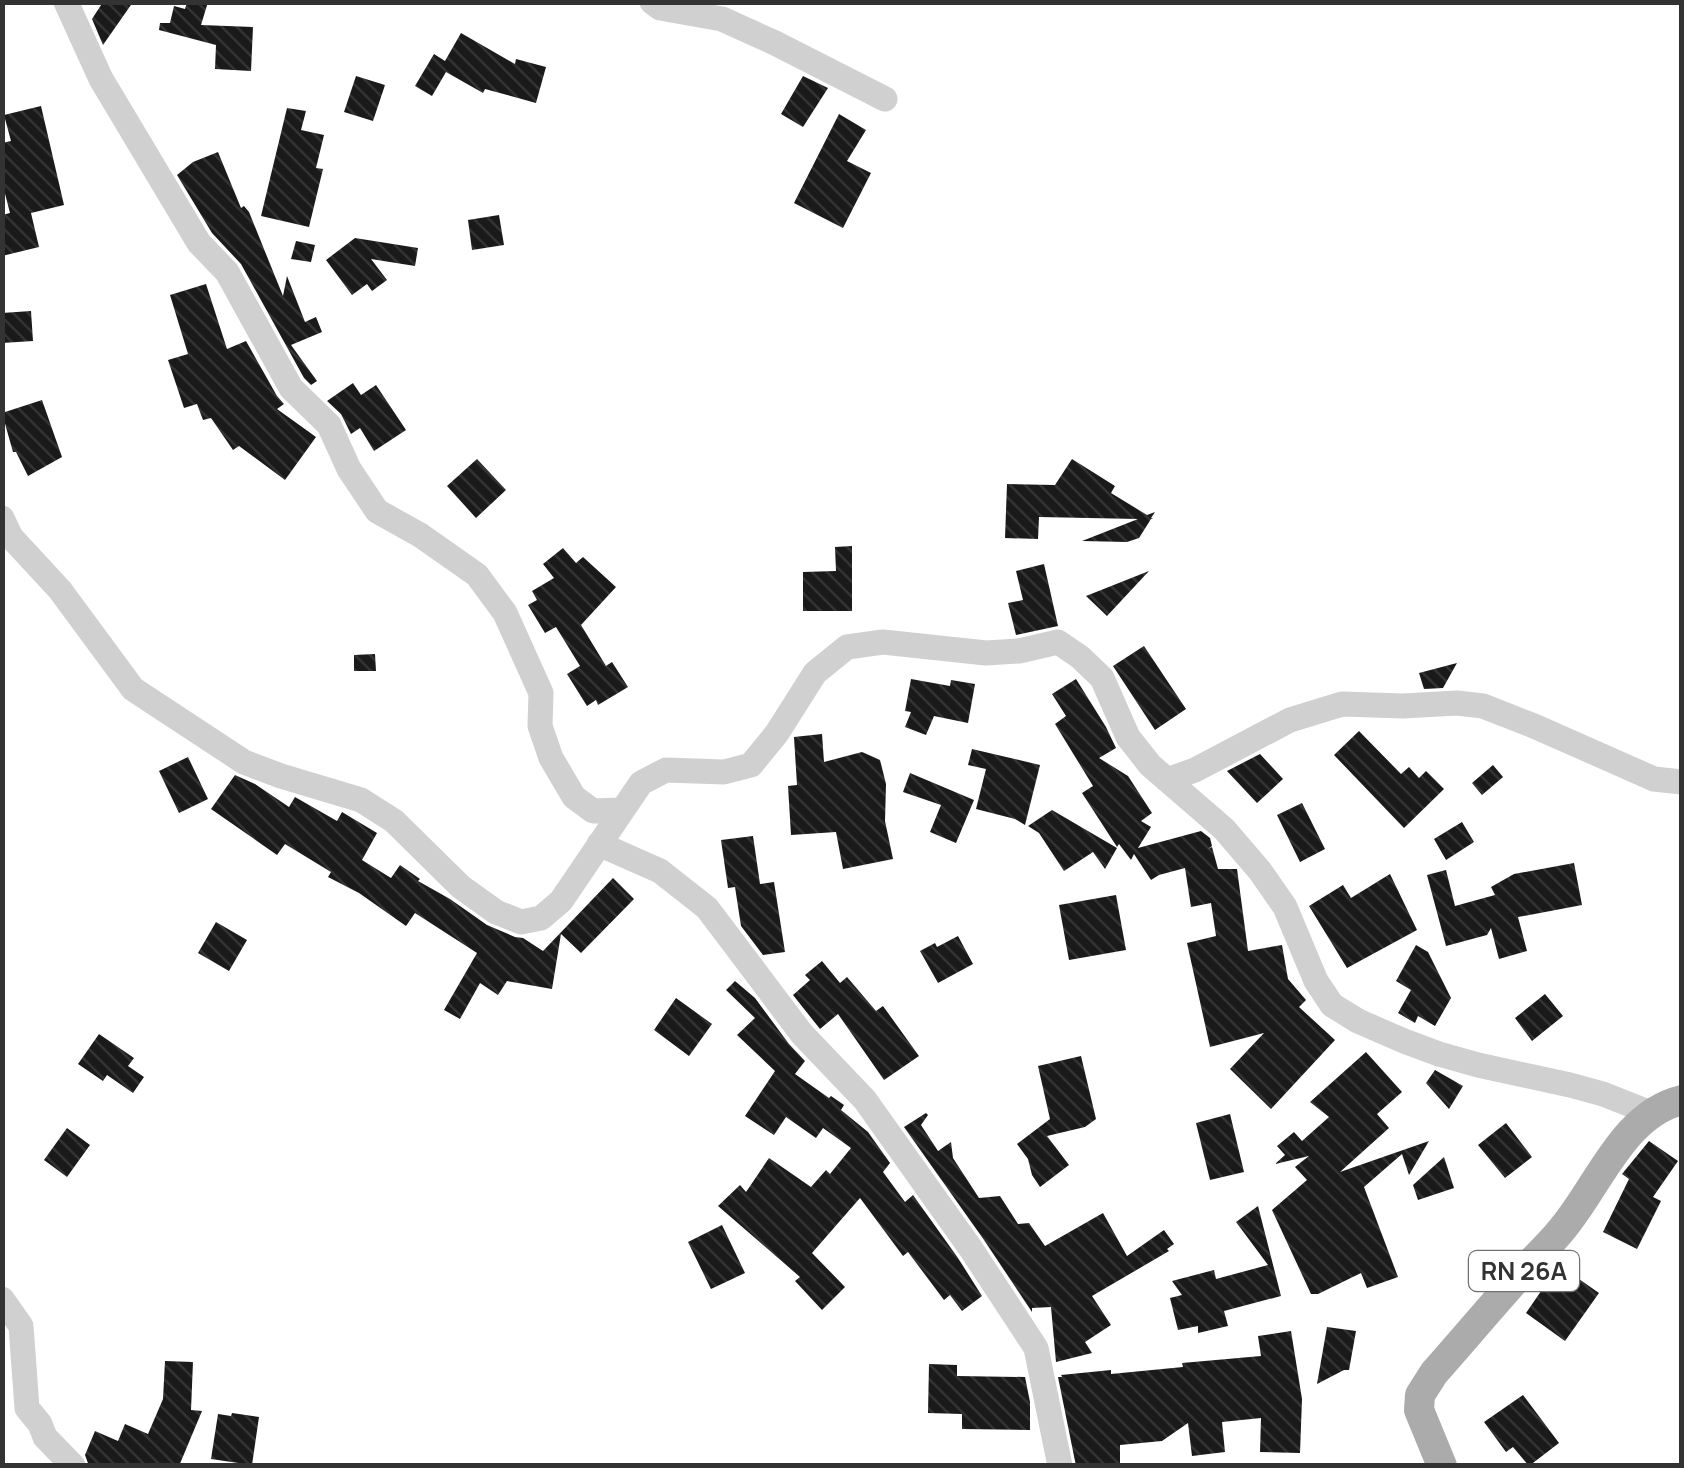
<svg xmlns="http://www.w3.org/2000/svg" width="1684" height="1468" font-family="Manrope,sans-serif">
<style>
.building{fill:url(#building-back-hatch)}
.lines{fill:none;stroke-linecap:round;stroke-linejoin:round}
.minor{stroke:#d0d0d0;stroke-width:25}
.major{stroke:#ababab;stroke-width:30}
.labels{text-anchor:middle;stroke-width:10;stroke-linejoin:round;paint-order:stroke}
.shield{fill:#fff;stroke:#707070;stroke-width:2.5}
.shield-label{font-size:25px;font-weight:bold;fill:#333}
</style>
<defs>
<pattern id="building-back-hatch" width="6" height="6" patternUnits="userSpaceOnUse" patternTransform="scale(2.5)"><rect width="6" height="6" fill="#1a1a1a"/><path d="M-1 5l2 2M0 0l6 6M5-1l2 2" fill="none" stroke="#333"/></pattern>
</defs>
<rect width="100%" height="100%" fill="#fff"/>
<!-- building -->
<path class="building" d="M103,2H133L103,45L92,19Z
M187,2H208L201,25L253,27L251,71L215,69L216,45L159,30L160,23H170L174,6L185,9Z
M461,33L515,64L516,59L546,67L536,103L485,89L483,93L446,72L432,96L415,86L434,54L445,61Z
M356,76L385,85L373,121L344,112Z
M803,76L828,88L803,127L781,114Z
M41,106L64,205L31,213L39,247L2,256V215L10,213L2,182V143L11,141L4,115Z
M287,108L306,111L301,130L324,135L316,168L323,169L309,227L261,216Z
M839,114L866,130L847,161L871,173L843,228L794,203Z
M218,152L241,208L244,206L249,212L283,296L287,276L305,322L316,317L322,332L291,345L317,381L311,385L304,378L241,264L212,233L177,175L193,162Z
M499,215L504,245L472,250L468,220Z
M355,238L418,248L415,266L371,259L387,280L372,291L367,284L352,295L326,260Z
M296,241L315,245L311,262L291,259Z
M206,284L227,349L246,341L277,396L284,404L277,409L316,437L285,480L239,446L233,450L211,418L203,420L197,404L184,408L168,360L188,354L170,295Z
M31,311L33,341L2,343V313Z
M353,383L361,395L376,385L406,430L374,451L360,428L351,434L341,414L327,401Z
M42,400L62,457L28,476L16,452H13L2,413Z
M477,459L506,490L476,518L447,486Z
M1072,459L1115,486L1111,493L1147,515L1155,512L1151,518L1153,519H1151L1139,538L1127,542L1082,541L1138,519L1039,517L1038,539L1005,538L1007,484L1055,485Z
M852,546V611H803V572L836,571L835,547Z
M563,548L576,563L583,557L616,587L581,625L606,666L612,662L628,687L598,705L596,700L587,706L567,674L580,666L556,627L545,633L528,605L537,600L532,591L554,578L543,564Z
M1044,564L1058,626L1016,635L1008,603L1023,600L1016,571Z
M1149,571L1107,616L1086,596Z
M1144,646L1186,709L1155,730L1113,666Z
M375,654L376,671H354V655Z
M1457,663L1443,688L1424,689L1419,673Z
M911,679L950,686L951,680L975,684L968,723L934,716L926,735L905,727L911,712L905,711Z
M1076,679L1106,727L1116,748L1099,758L1128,776L1152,813L1141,821L1151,827L1138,848L1201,831L1210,838L1212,846L1208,849L1212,847L1218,869H1237L1248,951L1282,945L1288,979L1306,1000L1299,1007L1335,1040L1271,1109L1230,1069L1264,1033L1210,1047L1187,943L1216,936L1211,903L1191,907L1185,868L1159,875L1151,880L1134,854L1131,860L1119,844L1117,847L1082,793L1093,786L1055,724L1066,716L1052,694Z
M1359,731L1401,774L1409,767L1419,778L1426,771L1444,789L1404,828L1334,755Z
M822,734L824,762L862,752L880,760L886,784L885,821L893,859L843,869L836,832L791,835L788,786L797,785L794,737Z
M972,749L1040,765L1025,825L1015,819L976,809L986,769L968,765Z
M1260,754L1283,779L1257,803L1227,771Z
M188,757L208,799L179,813L159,771Z
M1493,765L1503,777L1482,795L1472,783Z
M910,773L974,800L956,843L930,832L941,805L903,792Z
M235,775L255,784L289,807L295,797L337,821L342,812L377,833L362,860L391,878L400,865L420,879L418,881L450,899L487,925L515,937L523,938L543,951L613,878L634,899L581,953L561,934L552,989L507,981L498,995L480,983L460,1019L444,1010L477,953L415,913L406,926L359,893L328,877L331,872L285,844L277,855L211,809Z
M1302,803L1325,849L1300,862L1277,815Z
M1052,810L1117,848L1105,869L1093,852L1064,871L1039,833L1028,826Z
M1462,822L1474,842L1446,860L1434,839Z
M753,836L760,884L774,882L785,952L763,955L741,926L735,887L728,888L721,840Z
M1574,863L1582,905L1518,917L1527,951L1499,959L1491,928L1487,935L1446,946L1427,875L1446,870L1455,906L1495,895L1491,887L1514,874Z
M1390,874L1417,930L1347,968L1309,906L1343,885L1351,898Z
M1116,895L1126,950L1069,960L1059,905Z
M216,922L247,940L229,971L198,953Z
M958,936L973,964L938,983L920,951L935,943L937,947Z
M1416,945L1428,952L1451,998L1435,1026L1418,1016L1415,1023L1398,1013L1411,990L1396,981Z
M822,961L840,983L847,977L876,1011L883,1006L919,1056L884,1080L838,1014L820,1029L793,995L810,980L805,975Z
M735,981L755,998L789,1044L805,1061L795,1074L829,1098L831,1096L844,1105L841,1110L868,1132L890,1163L883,1172L905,1202L913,1195L958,1258L982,1296L962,1311L950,1295L944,1300L908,1252L903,1256L860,1198L812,1253L845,1287L822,1310L795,1281L800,1277L718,1206L740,1185L746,1192L769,1158L811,1187L826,1170L830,1174L851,1148L823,1128L816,1138L786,1117L774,1135L745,1116L775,1071L737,1035L755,1018L726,990Z
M1545,994L1563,1016L1532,1041L1515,1018Z
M676,998L712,1024L689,1056L654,1030Z
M99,1034L134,1058L128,1066L144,1077L133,1093L107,1075L103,1081L78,1064Z
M1366,1052L1402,1092L1377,1114L1389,1128L1340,1172L1429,1141L1409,1175L1402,1154L1364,1187L1398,1277L1367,1288L1361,1273L1318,1294H1311L1272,1210L1307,1180L1295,1167L1309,1156L1275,1164L1285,1155L1277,1146L1294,1132L1302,1141L1329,1117L1310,1102Z
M1081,1056L1096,1119L1085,1127L1047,1136L1069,1165L1040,1187L1032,1175L1028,1159L1017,1144L1050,1119L1038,1066Z
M1435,1070L1463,1086L1449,1109L1426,1083Z
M926,1113L928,1115L921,1125L938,1151L951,1142L953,1158L979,1198L1000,1196L1018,1224L1029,1223L1045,1246L1103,1213L1127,1256L1164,1230L1174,1244L1167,1249L1169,1251L1092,1296L1111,1325L1085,1342L1092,1353L1056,1362L1051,1307L1032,1308V1312L984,1240L904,1127Z
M1230,1114L1244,1172L1210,1180L1196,1123Z
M1506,1123L1532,1157L1505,1178L1478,1145Z
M67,1128L90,1145L67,1177L44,1160Z
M1649,1141L1678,1161L1653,1197L1661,1201L1637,1249L1603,1232L1629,1179L1622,1174Z
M1444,1157L1454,1188L1418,1200L1413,1185Z
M1258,1206L1281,1296L1224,1311L1228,1326L1198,1333V1326L1178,1330L1170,1298L1182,1295L1172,1281L1214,1270L1216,1279L1268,1265L1236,1222Z
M722,1225L745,1273L711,1289L688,1242Z
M1559,1265L1599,1293L1565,1341L1526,1313Z
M1327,1327L1356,1331L1349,1370H1344L1317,1384Z
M1291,1331L1302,1399L1300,1453L1260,1452L1261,1418L1222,1422L1225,1452L1192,1456L1188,1423L1162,1441L1120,1445V1466H1076L1058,1377H1062L1061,1375L1111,1370V1374L1183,1367L1182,1363L1261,1356L1258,1336Z
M165,1361L193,1362L191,1410L202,1411L179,1466H89L85,1455L95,1431L118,1441L125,1424L148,1434L163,1399Z
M929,1364L957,1365V1376L1025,1377L1030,1402V1430L962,1429V1414L928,1413Z
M1523,1395L1559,1443L1529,1466L1513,1447L1506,1452L1484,1422Z
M232,1413L259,1417L252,1465L211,1459L218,1414L231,1416Z"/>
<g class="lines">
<!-- minor -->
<path class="minor" d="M66,2L101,79L199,243L227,272L291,388L329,425L349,469L377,511L420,535L477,575L505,613L541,693L540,726L551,758L574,797L593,811L621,810
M652,2L660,8L722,19L775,43L885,99
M2,518L11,537L60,590L133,689L244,762L281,776L361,800L394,821L461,887L496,912L521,922L541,918L561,901L641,783L666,770L724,772L751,765L777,733L815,673L847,647L883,642L986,653L1019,651L1058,642L1080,657L1102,678L1128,737L1150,765L1224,829L1260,871L1285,907L1316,981L1332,1005L1358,1021L1404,1041L1439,1054L1478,1065L1570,1085L1603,1094L1651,1113
M1167,780L1195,770L1290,720L1342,704L1403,706L1457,703L1483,706L1534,726L1654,779L1682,782
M599,844L660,871L707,908L802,1034L865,1100L971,1249L1036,1348L1060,1466
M2,1299L21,1326L27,1408L40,1424L45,1437L73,1466"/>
<!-- major -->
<path class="major" d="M1442,1466L1419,1410L1420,1395L1434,1373C1465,1338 1495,1302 1526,1268C1538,1255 1552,1242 1563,1228C1599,1185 1623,1114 1682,1100"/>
</g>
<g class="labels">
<!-- shield labels -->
<rect class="shield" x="1469" y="1251" width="110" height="40" rx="8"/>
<g class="shield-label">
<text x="1524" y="1280">RN 26A</text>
</g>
</g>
<!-- border -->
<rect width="1684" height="1468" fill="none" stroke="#333333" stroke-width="10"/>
</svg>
